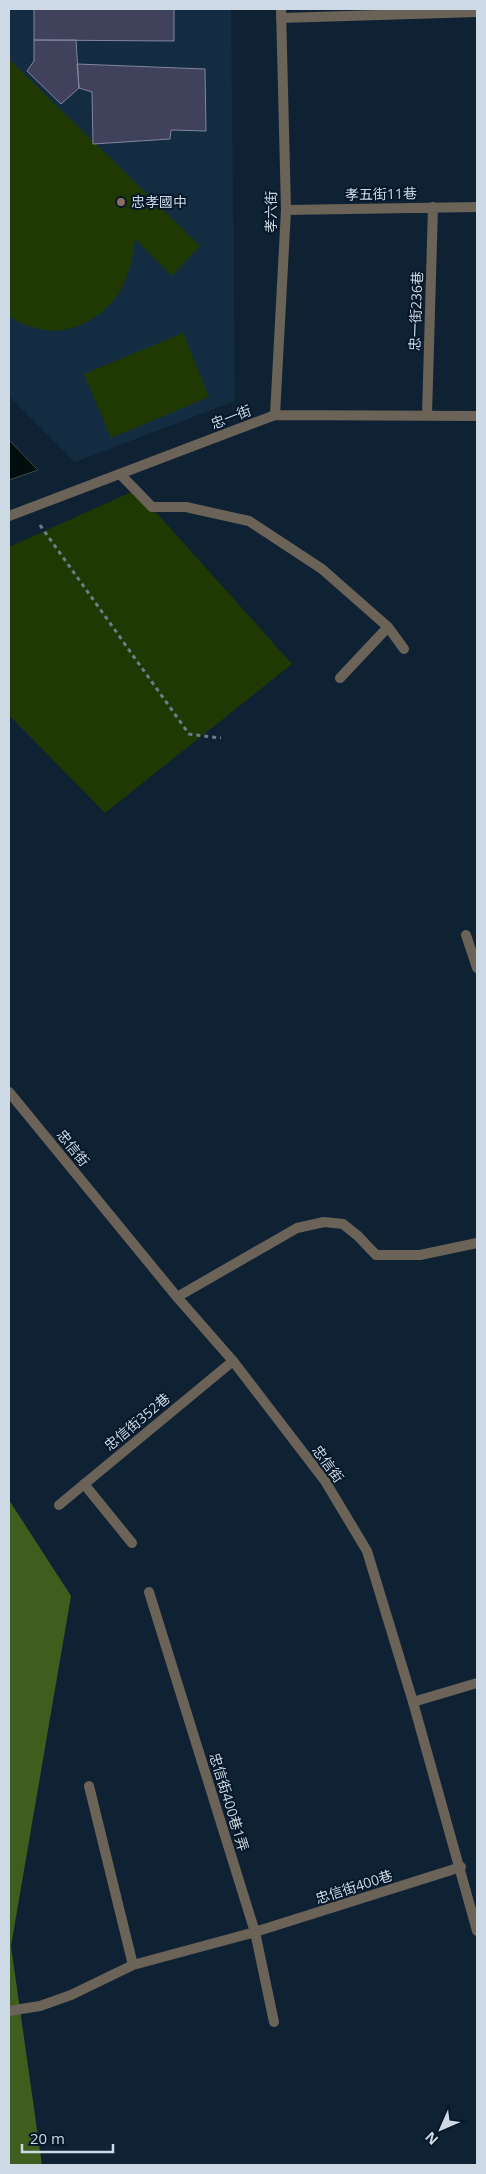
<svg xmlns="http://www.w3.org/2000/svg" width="486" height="2174" font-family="'Open Sans','Noto Sans TC',sans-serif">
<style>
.built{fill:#132c42}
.green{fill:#203903}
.forest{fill:#3f5e1e}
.water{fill:#020e0e;stroke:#3f4b4e}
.building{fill:#40415a;stroke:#8385a1}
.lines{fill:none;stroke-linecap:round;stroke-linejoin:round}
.path{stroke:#6d7c8b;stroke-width:3;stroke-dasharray:4 4;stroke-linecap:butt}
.service{stroke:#6b6258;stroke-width:10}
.minor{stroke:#6b6258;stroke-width:10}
.tertiary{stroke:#6b6258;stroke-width:10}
.education-dot{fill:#8d6e63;stroke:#061829;stroke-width:2}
.labels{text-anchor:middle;stroke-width:4;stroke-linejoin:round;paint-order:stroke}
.street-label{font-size:14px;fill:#cdd9e5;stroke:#061829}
.poi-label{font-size:14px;fill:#cdd9e5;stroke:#061829;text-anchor:start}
</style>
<rect width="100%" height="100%" fill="#0f2233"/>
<!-- built -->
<path class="built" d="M9,9H231L235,401L75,462L9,396Z"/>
<!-- green -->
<path class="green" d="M9,59L200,246L172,276L135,239C133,256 130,272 122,287C108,315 71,337 39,329C27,325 18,324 9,315Z
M183,333L209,397L111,438L84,374Z
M136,490L292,664L105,813L9,715V547Z"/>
<!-- forest -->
<path class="forest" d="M9,1500L71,1596L11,1946L42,2165H9Z"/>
<!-- water -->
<path class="water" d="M9,440L38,470L9,480Z"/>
<!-- building -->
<path class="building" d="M34,9H174V41L34,40Z
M34,40H76L79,88L61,104L27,71L34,61Z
M77,64L205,69L206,131L171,130L170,139L93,144L92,92L79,88Z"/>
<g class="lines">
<!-- path -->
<path class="path" d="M40,525L189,734L221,738"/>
<!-- service -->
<path class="service" d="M281,18L477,12
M286,210L477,207
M427,415L433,207
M120,474L152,507H186L249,521L322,569L388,627L404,649
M340,678L388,627
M466,935L477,968
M177,1297L297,1228L324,1222L343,1224L358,1236L376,1255H420L477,1243
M84,1484L132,1543
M59,1505L233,1361
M149,1592L255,1932L274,2022
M413,1702L477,1683
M89,1786L133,1965
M9,2011L40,2006L71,1995L133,1965L255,1932L461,1867"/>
<!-- minor -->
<path class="minor" d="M275,415L286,210L281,9
M9,516L275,415L477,416"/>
<!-- tertiary -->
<path class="tertiary" d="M9,1092L177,1297L233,1361L325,1481L367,1551L413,1702L477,1931"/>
</g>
<!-- markers -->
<circle class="education-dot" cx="121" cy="202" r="5"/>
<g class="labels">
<!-- street labels -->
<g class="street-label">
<text transform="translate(381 194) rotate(-1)" y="5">孝五街11巷</text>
<text transform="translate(271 212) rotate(-89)" y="5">孝六街</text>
<text transform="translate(416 311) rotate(-88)" y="5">忠一街236巷</text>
<text transform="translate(231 417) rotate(-21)" y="5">忠一街</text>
<text transform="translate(73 1148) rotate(51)" y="5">忠信街</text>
<text transform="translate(137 1422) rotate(-40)" y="5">忠信街352巷</text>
<text transform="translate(328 1464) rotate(54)" y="5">忠信街</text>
<text transform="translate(229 1802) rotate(73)" y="5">忠信街400巷1弄</text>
<text transform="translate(354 1887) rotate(-18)" y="5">忠信街400巷</text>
</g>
<!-- poi labels -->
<g class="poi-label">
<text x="131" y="207">忠孝國中</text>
</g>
</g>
<!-- border -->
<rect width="486" height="2174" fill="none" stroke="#cdd9e5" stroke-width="20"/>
<!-- north arrow -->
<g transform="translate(441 2129) rotate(225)" stroke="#061829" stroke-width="4" paint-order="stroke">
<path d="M0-4L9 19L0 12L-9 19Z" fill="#cdd9e5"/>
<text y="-8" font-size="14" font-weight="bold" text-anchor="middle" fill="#cdd9e5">N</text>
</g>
<!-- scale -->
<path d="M22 2144v8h91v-8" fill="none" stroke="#cdd9e5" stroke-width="2.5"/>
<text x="30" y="2144" font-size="15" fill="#cdd9e5" stroke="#061829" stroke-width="4" paint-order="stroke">20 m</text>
</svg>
